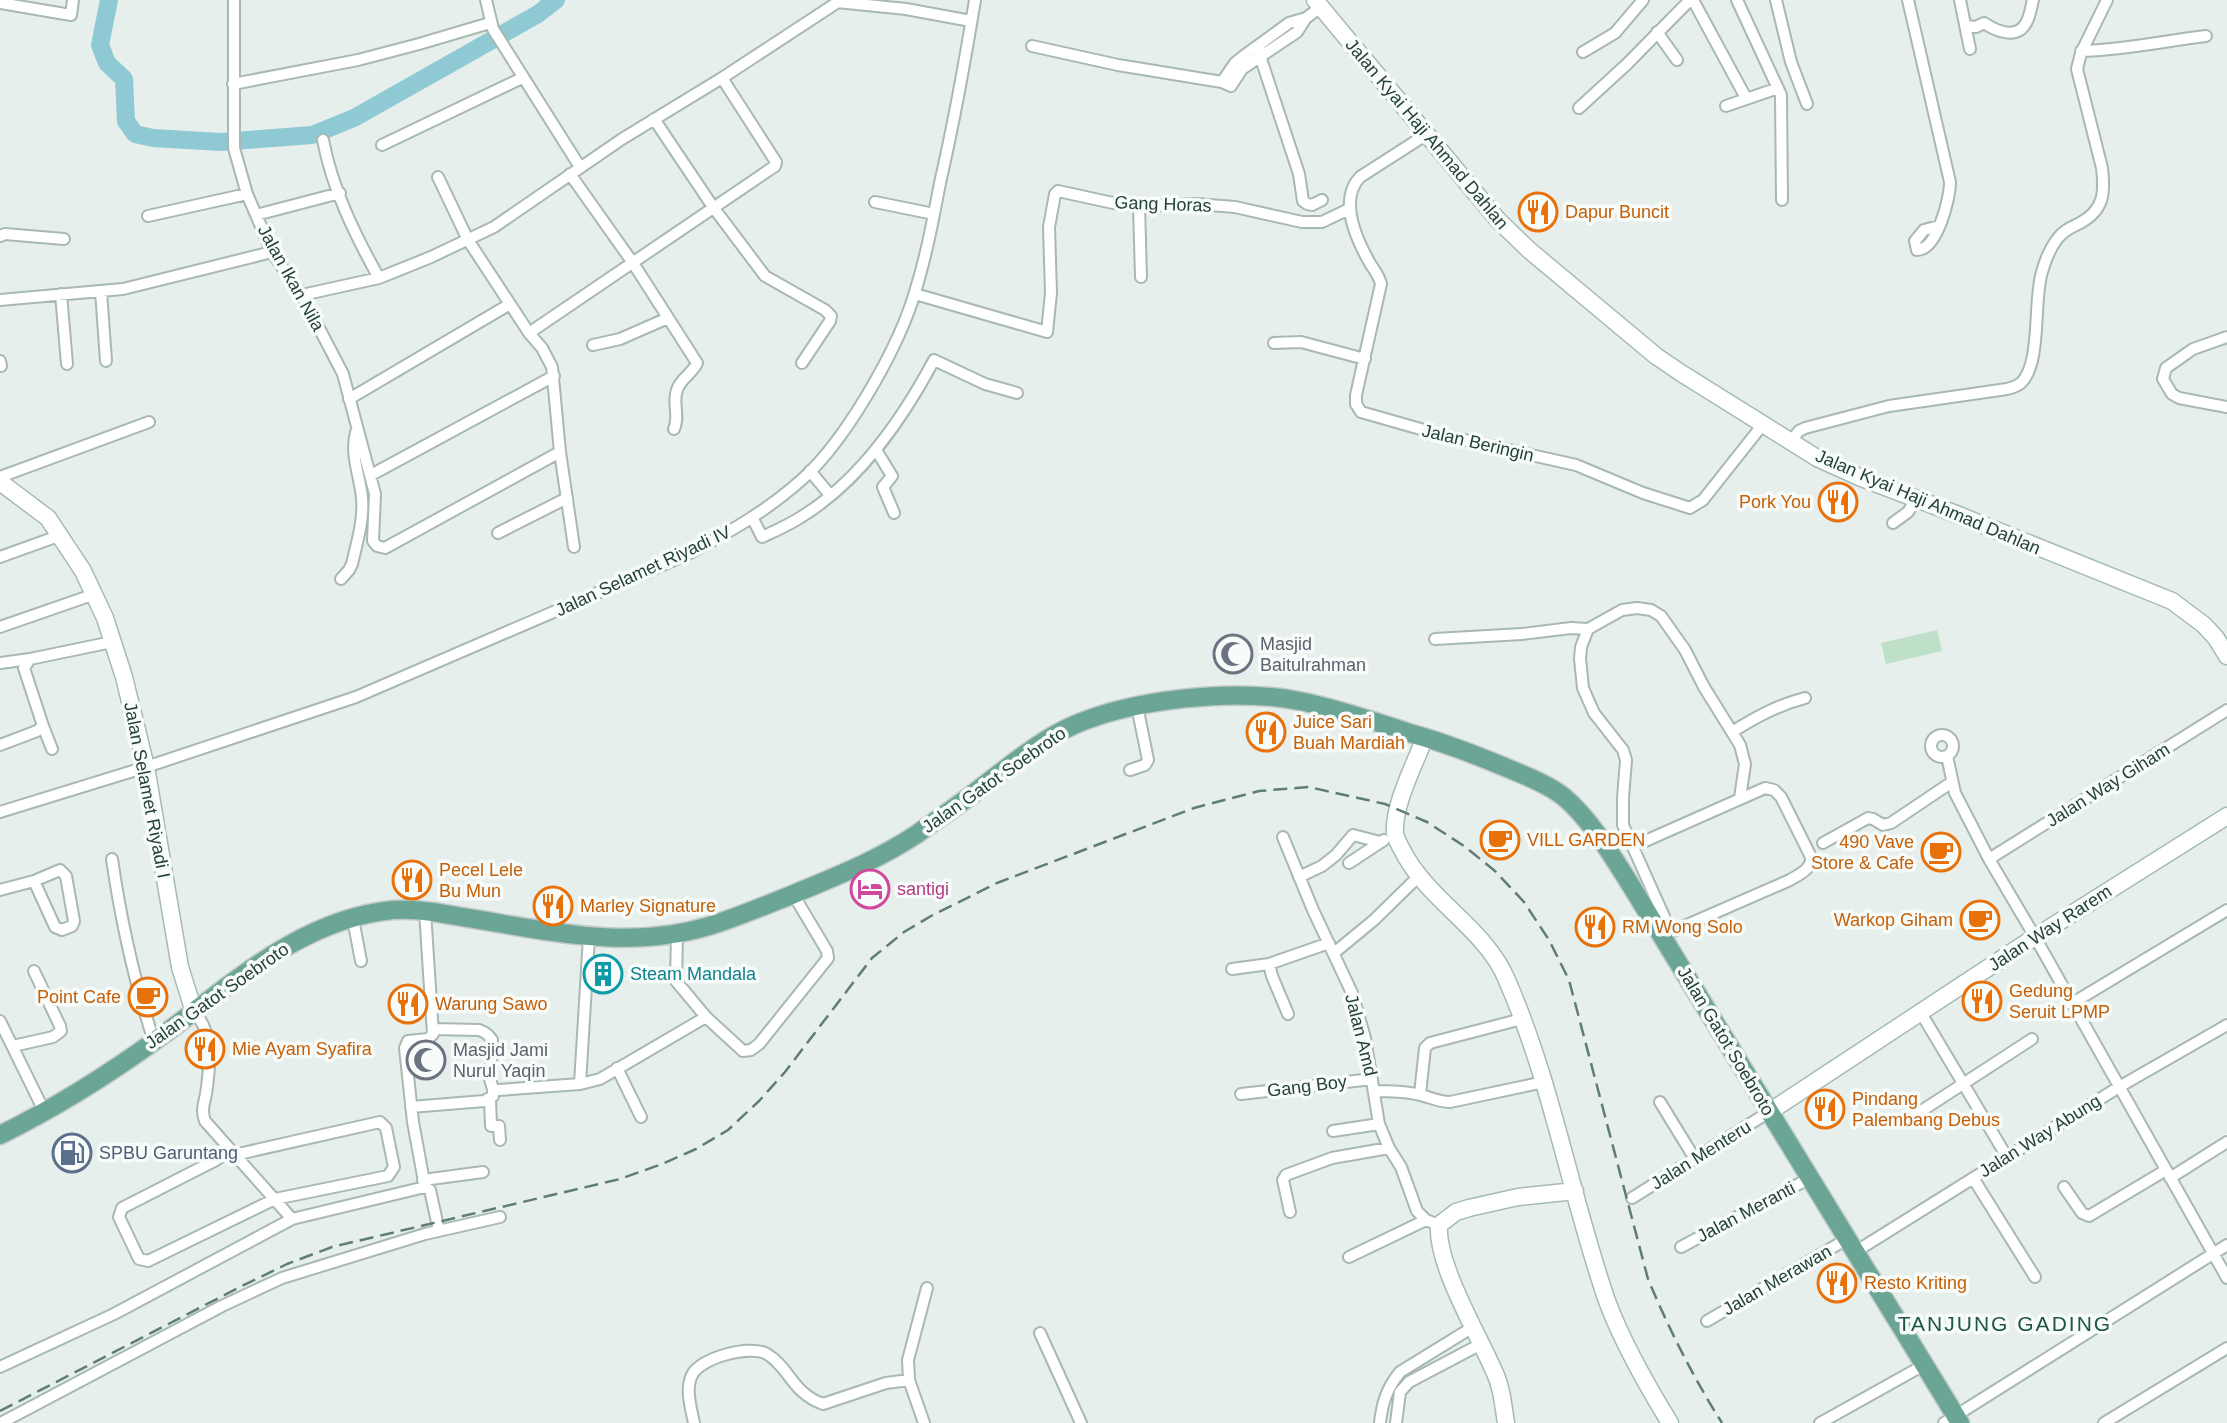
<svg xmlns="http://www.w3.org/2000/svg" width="2227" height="1423" font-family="Helvetica,sans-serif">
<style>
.green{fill:#bfe0c8}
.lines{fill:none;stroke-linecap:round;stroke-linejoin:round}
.river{stroke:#8ec9d4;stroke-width:18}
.street-casing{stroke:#a8b8b2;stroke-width:14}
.secondary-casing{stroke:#a4bbb3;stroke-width:19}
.primary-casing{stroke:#c2cac8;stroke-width:21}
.street{stroke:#fff;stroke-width:10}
.secondary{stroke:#fff;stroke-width:16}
.primary{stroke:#6aa596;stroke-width:18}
.rail{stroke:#5f7d75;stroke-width:2.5;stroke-dasharray:14 7;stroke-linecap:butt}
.labels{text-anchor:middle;stroke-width:7;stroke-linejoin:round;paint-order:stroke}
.street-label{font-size:18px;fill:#24423a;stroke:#f7fbf9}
.food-label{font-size:18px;fill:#c56008;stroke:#f7fbf9;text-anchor:start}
.worship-label{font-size:18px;fill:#5b616d;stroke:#f7fbf9;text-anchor:start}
.hotel-label{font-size:18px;fill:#b23c85;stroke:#f7fbf9;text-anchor:start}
.culture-label{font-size:18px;fill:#0d838f;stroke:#f7fbf9;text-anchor:start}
.service-label{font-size:18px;fill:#4e5e75;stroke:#f7fbf9;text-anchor:start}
.quarter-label{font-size:21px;letter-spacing:2px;fill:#1f5548;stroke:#f7fbf9}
</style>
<rect width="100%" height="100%" fill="#e6efeb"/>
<!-- green -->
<path class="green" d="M1937,630L1942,651L1886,664L1881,643Z"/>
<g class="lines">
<!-- river -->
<path class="river" d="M109,0L100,45L107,63L124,79L126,121L135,134L153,138L221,142L312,135L354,118L538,14L556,0"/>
<defs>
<path id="street" d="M234,0V148L247,194L272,252L305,301L343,374L375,494L373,541L377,546L385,548L560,452
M486,0L493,29L580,167
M1693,0L1746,98
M1737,0L1781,95L1782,200
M1776,0L1791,62L1807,104
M1908,0L1950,182C1950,199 1937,250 1917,250L1915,241L1924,230L1939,226
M1960,0L1970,49
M837,2L906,9L971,21
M0,3L71,15L73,0
M1966,26L1976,27L1984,23C1996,31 2017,40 2026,23C2030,17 2031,7 2033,0
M1657,32L1677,60
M1032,46L1118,65L1222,82L1231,86L1242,69L1297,32L1306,18L1321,7
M1259,46L1262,62L1299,174L1303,201L1307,204L1312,205L1322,200
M2081,51C2123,50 2164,41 2206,36
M1583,52L1615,33L1643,0
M1222,82L1235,63L1245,55L1289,23L1306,18
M233,84L358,60L419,44L490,23
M1726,106L1778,88
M1579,108L1627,64L1690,0
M654,119L713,207L765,276L825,310L831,316L830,321L802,363
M1427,134L1360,177C1338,200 1357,241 1371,265C1375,271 1379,276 1381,284L1356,395V404L1361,412L1438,434L1576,465L1643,493L1690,508L1703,500L1764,423
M323,140C332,188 355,235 379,278
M382,145L522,78
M570,174L633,263L697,363C693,373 680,379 677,390C672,403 680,416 674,429
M438,177L468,240L529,333L542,348L552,367L560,452L574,547
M875,202L934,214
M1139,205L1141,277
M256,215L340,193
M148,216L247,194
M0,236L5,234L64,239
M101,291L106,361
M61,294L67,364
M915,294L1047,332L1051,293L1049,227L1055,194L1058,191L1113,203L1147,206L1196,204L1235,207L1302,222H1322L1349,209
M302,295L379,278L431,257L494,227L622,139L722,78L841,0
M0,300L123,289L272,252
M529,333L775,166L776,162L722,78
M2227,337L2193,349L2166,368L2163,379L2172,394L2179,398L2227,407
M1274,343L1301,342L1365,359
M593,345L620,339L668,318
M0,361L1,366
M349,399L510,304
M1791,441L1799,431L1805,428L1889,406L2007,389C2012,388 2017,386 2021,383C2042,363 2033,299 2042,272C2045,261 2050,248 2058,238C2064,230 2072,227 2080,223C2104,210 2105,193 2102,168L2077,69L2081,53L2107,0
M876,450L892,476L883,487L894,513
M810,471L830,495
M371,475L554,376
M0,477L149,422
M752,517L762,537C775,531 789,525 801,517C860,481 902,420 934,360L985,384L1017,393
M1893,523L1908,512L1916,499
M498,533L567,498
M0,557L61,535
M341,579L349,570L352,564C357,542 364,520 362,498C360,476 350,455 356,432
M0,627L95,594
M1435,639L1522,634L1571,628L1588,629
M0,663L30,659L112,642
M43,726L52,749
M1732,732C1756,717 1778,705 1805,698
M1931 746a11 11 0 1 1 22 0a11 11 0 1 1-22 0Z
M0,745L37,731L43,726L24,668L30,659
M1947,756L1955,793L1989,859L2035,937L2227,1278
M1130,770L1145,765L1148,760L1137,706
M0,812L146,767L356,697L688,554C732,531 775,506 811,471C851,430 899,347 915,292C926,257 933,220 940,183C954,122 965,61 975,0
M1283,837L1313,910L1352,993L1365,1038L1379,1124L1389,1148L1401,1167L1417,1211L1426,1220L1439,1225
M1823,843L1868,818L1873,819L1883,825L1891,823L1952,782
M1634,846L1765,788L1774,790L1781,797L1811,857C1812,869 1800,874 1790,880L1664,935
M112,859C121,921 134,981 154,1041
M1989,859L2227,710
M1349,863L1384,840
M1299,877L1322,866L1336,855L1353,835L1380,842
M0,890L34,881L60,870L66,876L74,921L72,926L62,930L55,927L34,881
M425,911L433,1034L428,1039L408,1041L405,1048L413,1122L425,1187
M353,919L361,961
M1671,932L1623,825V798L1626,760L1623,750L1594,713L1583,688L1580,659L1581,647L1588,629L1622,610L1637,608L1651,610L1661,616L1685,650L1704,687L1740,745L1745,764L1740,798
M677,934L676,981L706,1017L743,1051L751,1050L759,1044L828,958L827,951L793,894
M1334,953L1374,920L1419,876
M1232,969L1269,964
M2071,1004L2227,910
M194,1012C214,1032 210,1067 206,1094C204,1104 201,1111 205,1121L292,1219
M1921,1013L2007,1157
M1288,1014L1272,976L1269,964L1329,943
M0,1021L45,1113
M13,1046L53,1037L61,1031L60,1026L34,971
M617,1068L641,1117
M580,1084L589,937
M493,1089L499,1090L580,1084L600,1079L706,1017
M1374,1091C1388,1091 1402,1091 1416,1094C1428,1096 1437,1102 1450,1102L1544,1082
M1241,1094L1372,1079
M1420,1094L1425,1048L1430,1043L1522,1019
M490,1099L491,1126H499L500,1140
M1660,1102L1695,1159
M411,1107L484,1101L493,1096V1089L490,1079L492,1040C488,1034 485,1032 479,1030L434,1029
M1909,1119L2032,1039
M1333,1131L1379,1124
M229,1151L216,1160L122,1208L119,1217L139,1259L148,1261L275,1199L388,1176L394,1167L386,1128L380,1122L234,1155
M1973,1178L2035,1277
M2170,1178L2227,1142
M423,1180L483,1172
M425,1187L430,1190L439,1231
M2064,1187L2082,1213L2089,1216L2166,1170
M1632,1198L1769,1112
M1290,1212L1283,1180L1286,1175L1332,1158L1389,1148
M1681,1247L1810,1178
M1855,1252L2119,1087L2227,1025
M1349,1257L1426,1220
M1707,1321L1847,1239
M1040,1333L1081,1423
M0,1367L114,1314L292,1219L425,1187
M1,1423L222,1306L282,1278L425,1234L500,1217
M694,1423C691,1408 685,1389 692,1375C700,1358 750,1344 767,1354C790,1368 792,1393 823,1404L886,1383L909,1380
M924,1423L909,1380L908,1360L927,1288
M1380,1423C1382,1403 1387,1388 1400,1372L1473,1327
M1396,1423L1400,1392L1409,1382L1481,1344
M1820,1423L1924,1365
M1944,1423L2227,1245
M2104,1423L2227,1348"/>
<path id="secondary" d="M1315,0L1498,220L1529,250L1656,356L1681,373L1817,458L1859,477L1956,514L2172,601L2204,625L2216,638L2227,656
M0,482L48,518L83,571L105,618L124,677L146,767L180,967L194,1012
M1425,737C1415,764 1393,805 1395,833C1396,841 1402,849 1406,857C1432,902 1486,931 1506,978C1552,1082 1570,1194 1607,1301C1623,1344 1646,1384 1670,1423
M1769,1112L2035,937L2227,816
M1506,1423C1503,1405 1502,1387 1494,1371C1478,1334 1436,1264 1439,1225L1456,1212L1469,1208L1518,1197L1575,1191"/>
<path id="primary" d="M0,1135C55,1108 106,1076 156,1040C228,988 299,919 393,910C420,908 448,915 474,919C553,932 630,950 709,926C738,917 766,905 794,894C839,875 876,861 917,834C939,818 962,803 983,786C1012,764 1040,740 1074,725C1134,699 1235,688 1299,701C1337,708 1375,722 1413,734C1445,743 1476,755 1507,768C1526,776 1547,784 1564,797C1591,820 1611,854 1630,884L1960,1423"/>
</defs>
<!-- street casing -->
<use href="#street" class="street-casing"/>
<!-- secondary casing -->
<use href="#secondary" class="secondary-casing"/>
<!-- primary casing -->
<use href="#primary" class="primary-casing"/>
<!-- street -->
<use href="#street" class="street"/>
<!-- secondary -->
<use href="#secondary" class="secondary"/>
<!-- primary -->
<use href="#primary" class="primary"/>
<!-- rail -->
<path class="rail" d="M0,1411L240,1287L287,1264L332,1247L620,1179L662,1164L696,1149L728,1130L759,1101L785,1072L872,958L904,932L931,916L997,883L1194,808L1259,791L1309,787L1385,804L1427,822L1464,846L1495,871L1524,902L1549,940L1569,980L1648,1279C1669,1329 1693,1377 1722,1423"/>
</g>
<!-- icons -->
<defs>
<symbol id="restaurant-ring" viewBox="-11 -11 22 22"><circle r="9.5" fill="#f7fbf9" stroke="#e8710a" stroke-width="1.5"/><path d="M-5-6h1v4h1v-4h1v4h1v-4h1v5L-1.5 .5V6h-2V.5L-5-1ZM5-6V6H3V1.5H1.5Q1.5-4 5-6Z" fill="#e8710a"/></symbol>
<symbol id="mosque-ring" viewBox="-11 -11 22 22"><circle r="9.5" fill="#f7fbf9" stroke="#6b7280" stroke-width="1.5"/><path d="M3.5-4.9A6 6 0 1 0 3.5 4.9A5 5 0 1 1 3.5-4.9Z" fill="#6b7280"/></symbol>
<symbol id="cafe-ring" viewBox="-11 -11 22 22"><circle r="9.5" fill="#f7fbf9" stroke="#e8710a" stroke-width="1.5"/><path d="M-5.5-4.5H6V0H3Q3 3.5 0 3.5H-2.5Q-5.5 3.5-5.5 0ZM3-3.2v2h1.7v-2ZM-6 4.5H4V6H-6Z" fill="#e8710a"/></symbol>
<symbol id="hotel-ring" viewBox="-11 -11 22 22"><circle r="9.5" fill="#f7fbf9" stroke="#d1479c" stroke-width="1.5"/><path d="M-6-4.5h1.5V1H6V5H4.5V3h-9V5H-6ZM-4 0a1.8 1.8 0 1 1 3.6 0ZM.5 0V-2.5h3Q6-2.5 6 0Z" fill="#d1479c"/></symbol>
<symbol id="building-ring" viewBox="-11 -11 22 22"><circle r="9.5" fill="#f7fbf9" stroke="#0f9aa8" stroke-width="1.5"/><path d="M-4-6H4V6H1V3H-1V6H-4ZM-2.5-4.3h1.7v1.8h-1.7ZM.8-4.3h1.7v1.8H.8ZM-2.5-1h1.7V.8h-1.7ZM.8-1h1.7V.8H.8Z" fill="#0f9aa8"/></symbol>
<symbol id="fuel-ring" viewBox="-11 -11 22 22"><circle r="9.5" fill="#f7fbf9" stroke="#5c6f8a" stroke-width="1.5"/><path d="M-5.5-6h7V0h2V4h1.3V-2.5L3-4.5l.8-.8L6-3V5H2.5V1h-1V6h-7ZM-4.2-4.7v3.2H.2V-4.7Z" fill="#5c6f8a"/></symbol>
</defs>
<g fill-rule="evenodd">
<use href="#restaurant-ring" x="1516" y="190" width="44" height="44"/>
<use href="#restaurant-ring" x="1816" y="480" width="44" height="44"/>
<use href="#mosque-ring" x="1211" y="632" width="44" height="44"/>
<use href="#restaurant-ring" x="1244" y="710" width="44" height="44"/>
<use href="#cafe-ring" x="1478" y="818" width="44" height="44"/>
<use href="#cafe-ring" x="1919" y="830" width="44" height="44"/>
<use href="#restaurant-ring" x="390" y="858" width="44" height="44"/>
<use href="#hotel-ring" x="848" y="867" width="44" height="44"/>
<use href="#restaurant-ring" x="531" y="884" width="44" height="44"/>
<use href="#cafe-ring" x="1958" y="898" width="44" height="44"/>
<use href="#restaurant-ring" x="1573" y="905" width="44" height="44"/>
<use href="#building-ring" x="581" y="952" width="44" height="44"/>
<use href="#cafe-ring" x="126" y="975" width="44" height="44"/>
<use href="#restaurant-ring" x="1960" y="979" width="44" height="44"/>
<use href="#restaurant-ring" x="386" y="982" width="44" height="44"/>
<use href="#restaurant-ring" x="183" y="1027" width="44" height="44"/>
<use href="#mosque-ring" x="404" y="1038" width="44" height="44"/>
<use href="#restaurant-ring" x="1803" y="1087" width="44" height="44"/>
<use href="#fuel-ring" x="50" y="1131" width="44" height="44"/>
<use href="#restaurant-ring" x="1815" y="1261" width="44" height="44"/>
</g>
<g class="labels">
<!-- street labels -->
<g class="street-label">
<text transform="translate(1427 134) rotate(50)" y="6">Jalan Kyai Haji Ahmad Dahlan</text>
<text transform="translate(1163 204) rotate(2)" y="6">Gang Horas</text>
<text transform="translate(291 278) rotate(61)" y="6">Jalan Ikan Nila</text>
<text transform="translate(1478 443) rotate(13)" y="6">Jalan Beringin</text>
<text transform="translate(1928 502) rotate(23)" y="6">Jalan Kyai Haji Ahmad Dahlan</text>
<text transform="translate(643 571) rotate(-25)" y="6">Jalan Selamet Riyadi IV</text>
<text transform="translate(994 780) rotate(-35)" y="6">Jalan Gatot Soebroto</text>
<text transform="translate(2108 785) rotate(-32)" y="6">Jalan Way Giham</text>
<text transform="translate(147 790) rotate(79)" y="6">Jalan Selamet Riyadi I</text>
<text transform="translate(2050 928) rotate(-33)" y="6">Jalan Way Rarem</text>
<text transform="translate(217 996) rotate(-35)" y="6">Jalan Gatot Soebroto</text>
<text transform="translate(1361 1035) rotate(76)" y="6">Jalan Amd</text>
<text transform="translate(1726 1041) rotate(59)" y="6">Jalan Gatot Soebroto</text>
<text transform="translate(1307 1086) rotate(-7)" y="6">Gang Boy</text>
<text transform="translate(2040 1136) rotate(-32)" y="6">Jalan Way Abung</text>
<text transform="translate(1701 1155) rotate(-32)" y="6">Jalan Menteru</text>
<text transform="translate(1746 1212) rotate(-28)" y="6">Jalan Meranti</text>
<text transform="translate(1777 1280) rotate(-30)" y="6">Jalan Merawan</text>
</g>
<!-- food labels -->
<g class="food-label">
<text x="1565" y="218">Dapur Buncit</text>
<text x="1811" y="508" text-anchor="end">Pork You</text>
<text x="1293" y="728">Juice Sari<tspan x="1293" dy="21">Buah Mardiah</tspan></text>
<text x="1527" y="846">VILL GARDEN</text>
<text x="1914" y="848" text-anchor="end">490 Vave<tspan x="1914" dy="21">Store &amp; Cafe</tspan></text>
<text x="439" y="876">Pecel Lele<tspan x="439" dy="21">Bu Mun</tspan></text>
<text x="580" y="912">Marley Signature</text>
<text x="1953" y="926" text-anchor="end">Warkop Giham</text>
<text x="1622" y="933">RM Wong Solo</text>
<text x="2009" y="997">Gedung<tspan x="2009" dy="21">Seruit LPMP</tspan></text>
<text x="121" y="1003" text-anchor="end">Point Cafe</text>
<text x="435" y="1010">Warung Sawo</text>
<text x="232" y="1055">Mie Ayam Syafira</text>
<text x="1852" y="1105">Pindang<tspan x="1852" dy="21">Palembang Debus</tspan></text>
<text x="1864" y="1289">Resto Kriting</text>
</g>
<!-- worship labels -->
<g class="worship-label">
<text x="1260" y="650">Masjid<tspan x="1260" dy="21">Baitulrahman</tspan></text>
<text x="453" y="1056">Masjid Jami<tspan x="453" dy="21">Nurul Yaqin</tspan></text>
</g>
<!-- hotel labels -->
<g class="hotel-label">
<text x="897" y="895">santigi</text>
</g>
<!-- culture labels -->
<g class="culture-label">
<text x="630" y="980">Steam Mandala</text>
</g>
<!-- service labels -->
<g class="service-label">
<text x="99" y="1159">SPBU Garuntang</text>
</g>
<!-- quarter labels -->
<g class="quarter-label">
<text x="2005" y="1331">TANJUNG GADING</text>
</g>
</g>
</svg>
